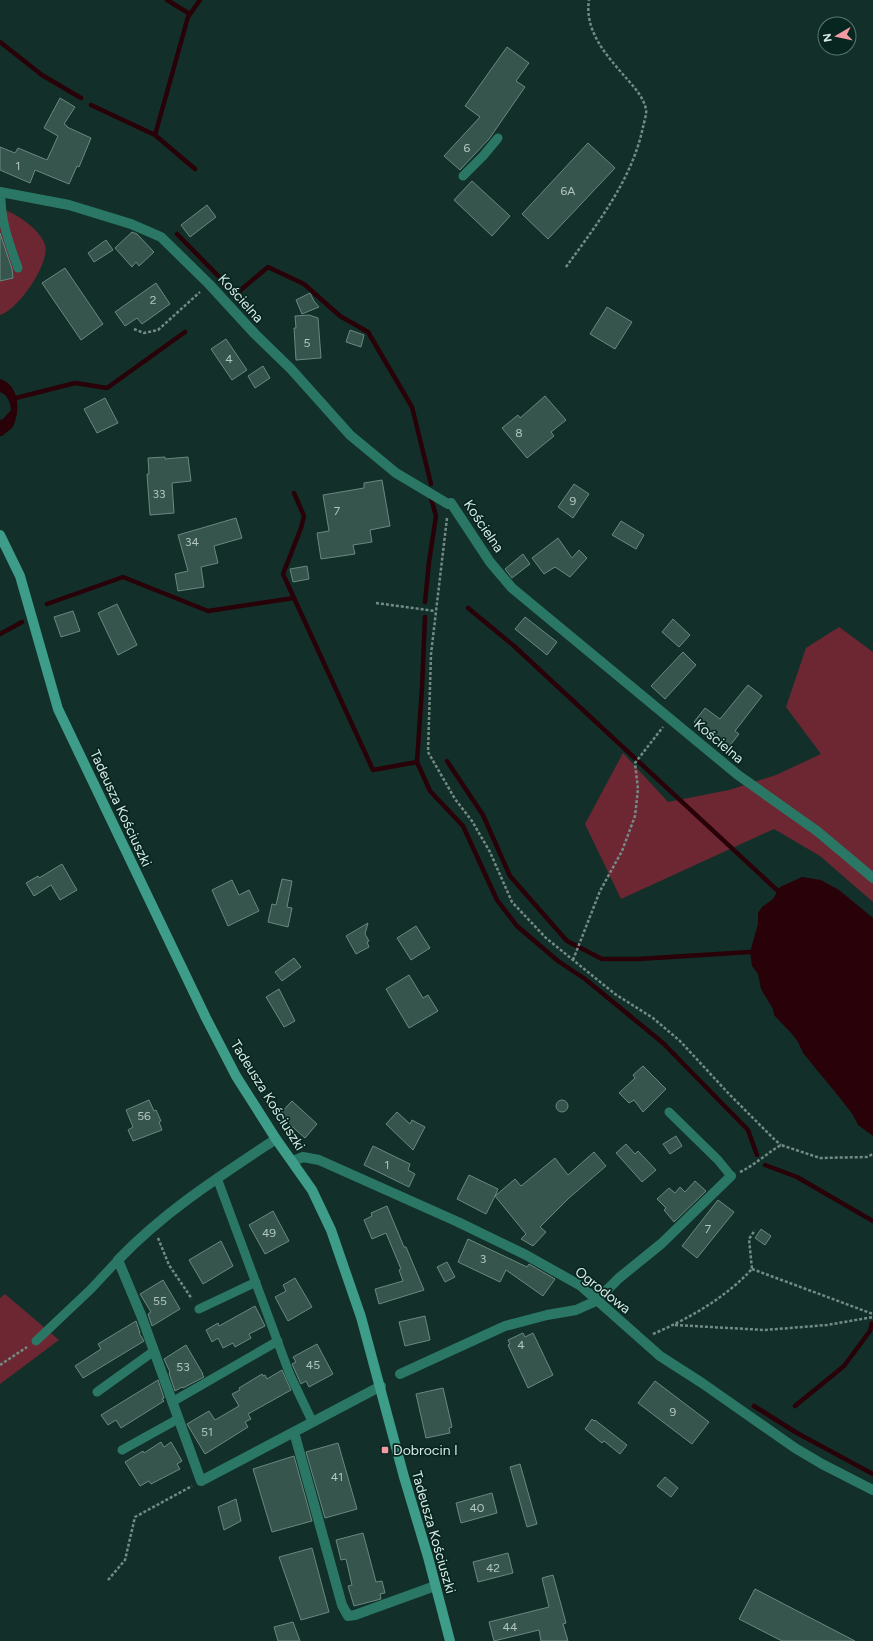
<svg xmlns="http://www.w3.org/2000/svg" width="873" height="1641" font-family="Figtree,sans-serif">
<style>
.green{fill:#6c2732}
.water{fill:#290109}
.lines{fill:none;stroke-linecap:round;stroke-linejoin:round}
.stream{stroke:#290109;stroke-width:4.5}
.building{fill:#36554d;stroke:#698980}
.path{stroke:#748b85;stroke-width:2.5;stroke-dasharray:3 2;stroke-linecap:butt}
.lane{stroke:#2b7766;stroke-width:9}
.street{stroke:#2b7766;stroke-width:10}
.secondary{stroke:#3e9d88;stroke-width:10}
.poi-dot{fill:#f49aa3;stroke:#072620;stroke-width:1.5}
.labels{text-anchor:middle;stroke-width:3.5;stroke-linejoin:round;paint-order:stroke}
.number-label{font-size:12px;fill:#b1c6c0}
.street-label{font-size:14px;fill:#daebe6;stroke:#072620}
.poi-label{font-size:14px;fill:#daebe6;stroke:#072620;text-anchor:start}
</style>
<rect width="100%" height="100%" fill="#123029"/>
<!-- green -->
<path class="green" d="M0,209C14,211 41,230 45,245C50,264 18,310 0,315Z
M839,627L873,652V902L820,856L774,829L621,899L585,824L623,753L668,802L729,790L776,775L821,754L786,707L806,648Z
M5,1294L59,1340L0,1384V1298Z"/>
<!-- water -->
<path class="water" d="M0,379C20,385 21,413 12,428C9,431 5,433 2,436H0V420L3,419L11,410C10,402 8,395 0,392Z
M802,877L821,880L839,890L873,918V1136L858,1125L853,1115L840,1098L803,1053L798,1042L792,1034L774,1015L773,1009L761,989L758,974L752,966L750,952L758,924V913L762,907L773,899L780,887Z"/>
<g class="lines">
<!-- stream -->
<path class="stream" d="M167,0L190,14
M0,42L42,75L81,98
M91,105L155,135L195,169
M155,135L188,17L200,0
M177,234L236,294L268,267L304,284L340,316L368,332L412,407L431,484
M16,398L75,383L107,388L185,332
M294,493L304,516L301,528L283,574L373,770L417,762
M425,602L429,562L436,516L431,498
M47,604L123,577L208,611L294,598
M468,608L514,646L778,891
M425,617L422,688L417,762L430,791L463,826L497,900L517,926L558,961L585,979L663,1043L748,1130L757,1155
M0,634L22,622
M447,761L483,815L510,876L567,941L602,959H638L750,952
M765,1165L797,1177L873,1221
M754,1406L797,1433L873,1474
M795,1406L844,1366L870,1331L872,1323"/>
</g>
<!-- building -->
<path class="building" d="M507,47L529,63L516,81L525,87L489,139L460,170L444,156L480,117L465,106Z
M60,98L75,107L64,124L67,126V127L91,138L79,167L77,166L69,184L35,170L30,183L0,170V147L15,153L18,148L47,160L58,136L44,128Z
M588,143L615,168L548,239L522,214Z
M472,181L510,216L492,236L454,200Z
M207,205L216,217L190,237L181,225Z
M132,232L137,234L154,252L139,266L136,262L132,267L115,248Z
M0,233L12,269L13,278L0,281Z
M106,240L113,250L94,262L88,253Z
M65,268L103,324L81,340L42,283Z
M156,283L170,304L142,324L137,318L125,326L115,312Z
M310,293L314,301L319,307L302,314L296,300Z
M607,307L632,322L615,349L590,334Z
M309,315L318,318L321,358L296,360L294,328H296L295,316Z
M350,330L364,335L361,347L346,342Z
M226,339L247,370L232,380L211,349Z
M263,366L270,378L255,388L248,376Z
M545,396L566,420L551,432L554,436L527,458L502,428L518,415L520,418Z
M105,398L118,423L97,433L84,409Z
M165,457V459L188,457L191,481L172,483L174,513L150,515L147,474H149L148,458Z
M382,480L390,526L370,530L372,542L353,545L355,554L321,559L317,533L329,531L323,495L364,488V483Z
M574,484L589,494L573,518L558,507Z
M236,518L242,538L214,546L218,563L201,567L204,587L178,591L175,574L188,571L178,535Z
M621,521L644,535L636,549L612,535Z
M558,538L572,558L579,550L587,558L570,577L555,567L544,574L532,558Z
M523,554L530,564L512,578L505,569Z
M307,566L309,579L293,582L290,569Z
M117,604L137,645L118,655L98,613Z
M73,611L80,631L61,637L54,617Z
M525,617L557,642L547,655L515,629Z
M673,619L690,635L679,647L662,632Z
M683,652L696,665L665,699L651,686Z
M748,685L762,696L735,731L739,734L728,748L694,722L705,708L720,719Z
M62,864L77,890L60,900L51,885L34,896L26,883L38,876L39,878Z
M282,879L292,881L287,907L292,908L288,927L268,922L272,904L276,905Z
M232,880L239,895L249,890L259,911L228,926L212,890Z
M368,923L365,934L369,941L367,942L369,947L356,954L346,936Z
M416,926L430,948L411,960L397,938Z
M294,958L301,967L282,981L275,972Z
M409,975L423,998L428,995L438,1011L409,1028L386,989Z
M279,989L295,1021L284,1027L266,997Z
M643,1066L666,1089L643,1112L634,1100L629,1103L619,1093L635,1078L633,1075Z
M556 1106a6 6 0 1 1 12 0a6 6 0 1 1-12 0Z
M149,1100L154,1111L156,1110L161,1121L159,1122L162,1130L133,1141L128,1130L133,1127L126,1110Z
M292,1101L317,1124L305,1138L279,1115Z
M397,1112L410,1124L412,1120L425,1127L413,1150L386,1124Z
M676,1136L682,1146L670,1154L663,1144Z
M626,1144L635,1154L638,1151L656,1170L642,1182L616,1153Z
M373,1146L410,1164L408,1170L415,1174L409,1187L364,1165Z
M594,1152L606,1166L569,1198L540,1227L546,1232L533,1246L521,1239L526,1234L495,1196L486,1214L457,1199L469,1175L498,1189L495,1196L515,1179L521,1186L555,1158L568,1175Z
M695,1181L706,1191L674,1222L664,1210L666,1208L657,1199L669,1188L675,1193L680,1187L685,1192Z
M718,1200L734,1212L697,1258L682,1246Z
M387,1206L404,1247H406L424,1290L379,1304L375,1289L403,1281L399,1270L401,1269L386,1233L372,1239L364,1220L372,1216L371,1213Z
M273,1211L289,1241L265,1254L249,1225Z
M761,1229L771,1236L765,1245L755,1238Z
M468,1239L527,1267L529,1264L555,1279L543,1296L506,1270L500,1282L458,1262Z
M221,1241L233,1266L203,1284L189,1260Z
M447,1262L455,1277L445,1282L437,1267Z
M295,1278L312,1307L288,1321L275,1297L286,1291L283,1285Z
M163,1280L180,1309L152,1326L148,1314L151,1312L140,1294Z
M255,1306L265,1326L249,1334L251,1338L235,1347L233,1343L223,1348L218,1338L212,1342L206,1330L218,1323L219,1326Z
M425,1316L430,1340L405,1346L399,1322Z
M136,1321L140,1333H139L144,1341L83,1378L75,1366L101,1349L98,1344Z
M523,1333L525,1337L533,1333L553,1375L528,1388L508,1345L510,1344L508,1340Z
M317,1344L333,1374L309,1387L306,1381L301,1384L292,1364L296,1362L293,1357Z
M186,1345L203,1374H202L204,1377L183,1388L182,1387L175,1391L169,1373L170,1372L164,1359Z
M282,1370L291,1390L248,1414L251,1419L245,1422L248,1427L205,1454L187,1424L209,1411L215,1420L239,1406L232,1394L240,1390L239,1388L262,1374L263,1376L265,1375L267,1379Z
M158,1380L164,1398L162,1399L164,1401L121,1428L116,1420L108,1425L101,1415Z
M655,1381L709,1422L692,1444L638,1403Z
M443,1388L452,1427L449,1428L450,1433L426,1438L416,1394Z
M592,1419L594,1421L595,1420L627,1445L620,1454L604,1441L602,1443L585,1429Z
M161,1442L164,1447L171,1442L182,1461L177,1464L180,1469L151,1484L149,1481L140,1486L125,1462L143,1451L144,1453Z
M338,1443L357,1509L325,1518L306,1452Z
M294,1456L312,1521L272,1532L253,1469Z
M520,1464L537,1524L527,1527L510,1467Z
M665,1477L678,1488L671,1497L657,1486Z
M492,1493L497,1513L461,1523L456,1503Z
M236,1499L241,1521L224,1530L218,1507Z
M363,1533L376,1582L382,1581L385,1593L380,1594L381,1599L354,1606L348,1586L352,1585L346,1559L341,1560L336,1540Z
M312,1548L329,1612L301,1620L279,1557Z
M508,1553L513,1573L478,1582L473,1562Z
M553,1575L566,1623L563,1624L568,1641H541L539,1630L494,1641L489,1622L549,1607L542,1578Z
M755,1589L855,1641H782L739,1619Z
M293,1622L300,1641H278L274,1627Z"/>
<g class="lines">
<!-- path -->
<path class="path" d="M566,267C597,224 632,180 643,127C644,122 647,114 646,109C643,97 635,88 627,79C608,57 584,32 589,0
M134,329L144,333L158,330L200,292
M447,518L431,654L428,752L455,799L472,821L490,852L512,902L546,938L615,994L653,1018L680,1041L729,1094L775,1140L781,1145
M376,603L435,611
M573,960L600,891L622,851L635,816L638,789L635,763L663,727
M740,1172C755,1165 767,1153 781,1145L820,1158L867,1157L873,1154
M158,1238L169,1265L192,1299
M752,1269L873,1314
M675,1325L765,1330L827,1325L873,1317
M653,1334C690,1318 725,1298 752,1269L749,1239L755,1230
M0,1365L27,1347
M108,1580L125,1560L135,1517L192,1486"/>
<!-- lane -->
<path class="lane" d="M463,176L483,156L498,138
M1,192C0,219 9,243 18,268
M669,1112L718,1160L731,1176
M217,1178L290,1375L312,1421
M199,1309L256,1282
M36,1341L91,1289L118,1260
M97,1392L154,1351
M172,1402L278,1341
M122,1450L178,1419"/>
<!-- street -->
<path class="street" d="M0,192L69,205L131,224L161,237L209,284L255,334L291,369L350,435L396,473L448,504L451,503L490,562L512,588L738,775L817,831L873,878
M276,1139C220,1176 165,1211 118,1260L141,1315L201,1481L381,1386
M293,1161L303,1157L319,1160L458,1222L526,1255L581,1286L660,1356L702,1383L795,1448L822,1464L873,1490
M400,1374L505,1326L547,1315L576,1310L596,1301L619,1278L661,1244L731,1176
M294,1432L342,1605L348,1616L355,1615L435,1586"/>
<!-- secondary -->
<path class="secondary" d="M0,535L20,576L58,709L206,1018L236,1076L276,1139L312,1190L331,1230L361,1317L404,1477L428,1557L450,1641"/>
</g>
<!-- markers -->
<rect class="poi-dot" x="381" y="1446" width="8" height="8" rx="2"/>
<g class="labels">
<!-- number labels -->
<g class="number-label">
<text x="467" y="152">6</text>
<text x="18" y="170">1</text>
<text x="568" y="195">6A</text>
<text x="153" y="304">2</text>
<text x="307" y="347">5</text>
<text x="229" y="363">4</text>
<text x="519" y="437">8</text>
<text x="159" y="498">33</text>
<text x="573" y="505">9</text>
<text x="337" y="515">7</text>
<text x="192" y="546">34</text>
<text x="144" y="1120">56</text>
<text x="387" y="1169">1</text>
<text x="708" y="1233">7</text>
<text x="269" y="1237">49</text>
<text x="483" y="1263">3</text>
<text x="160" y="1305">55</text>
<text x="521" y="1349">4</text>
<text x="313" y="1369">45</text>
<text x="183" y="1371">53</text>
<text x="673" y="1416">9</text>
<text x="207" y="1436">51</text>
<text x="337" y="1481">41</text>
<text x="477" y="1512">40</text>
<text x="493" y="1572">42</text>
<text x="510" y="1631">44</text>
</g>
<!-- street labels -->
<g class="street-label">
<text transform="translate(241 298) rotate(48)" y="5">Kościelna</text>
<text transform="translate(484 526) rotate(56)" y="5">Kościelna</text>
<text transform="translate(719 741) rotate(40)" y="5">Kościelna</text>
<text transform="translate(121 808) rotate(65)" y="5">Tadeusza Kościuszki</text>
<text transform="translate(268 1095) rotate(58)" y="5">Tadeusza Kościuszki</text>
<text transform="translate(603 1290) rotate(38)" y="5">Ogrodowa</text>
<text transform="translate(434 1532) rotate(74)" y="5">Tadeusza Kościuszki</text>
</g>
<!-- poi labels -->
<g class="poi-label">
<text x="393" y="1455">Dobrocin I</text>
</g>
</g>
<!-- north arrow -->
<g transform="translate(837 36) rotate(261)"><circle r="19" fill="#072620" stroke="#5b756f"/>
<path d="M0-3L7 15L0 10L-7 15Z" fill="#f49aa3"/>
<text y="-6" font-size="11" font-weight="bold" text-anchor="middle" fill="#daebe6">N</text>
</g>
</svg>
